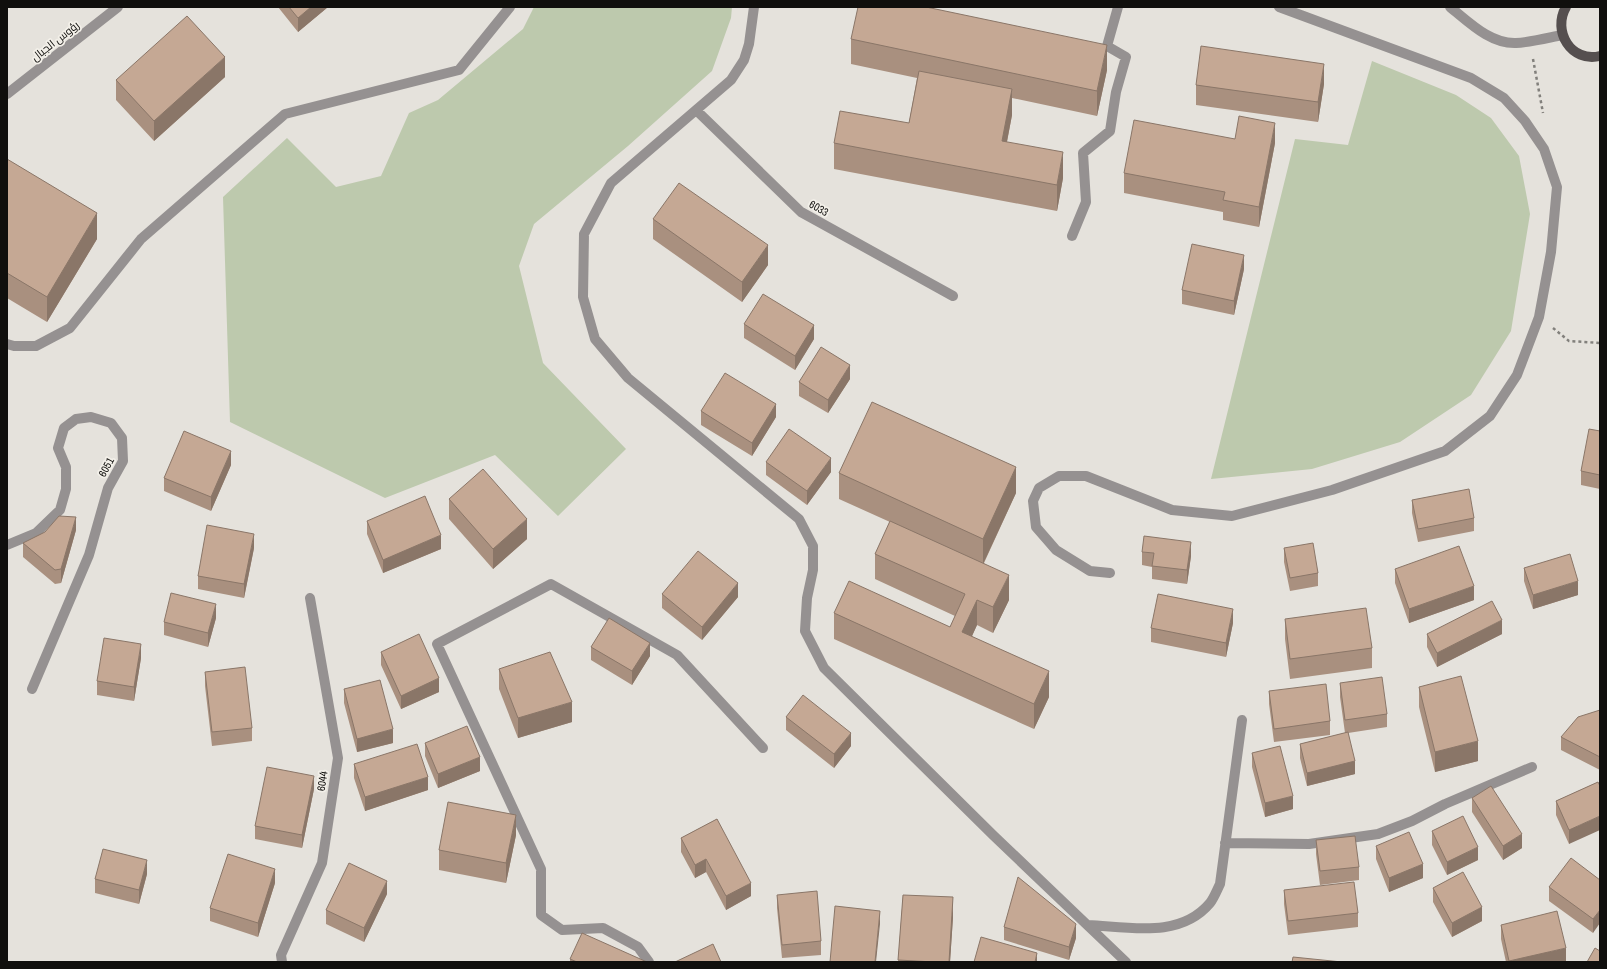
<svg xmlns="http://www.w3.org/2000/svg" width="1607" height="969" font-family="'Archivo Narrow',Cairo,sans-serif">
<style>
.green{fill:#bdc9ad}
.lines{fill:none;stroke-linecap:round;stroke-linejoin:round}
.path{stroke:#82807c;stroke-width:2.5;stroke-dasharray:3 3;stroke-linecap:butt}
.minor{stroke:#959191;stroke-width:10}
.major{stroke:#554f4f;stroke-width:10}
.wall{fill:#a9907f}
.shaded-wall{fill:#8a7668}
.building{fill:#c5a894;stroke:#8a7668}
.labels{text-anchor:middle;stroke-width:3.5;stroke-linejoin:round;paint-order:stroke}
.street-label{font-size:11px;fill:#100f0d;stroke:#f3f0e9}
</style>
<rect width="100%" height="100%" fill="#e5e2dc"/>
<!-- green -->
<path class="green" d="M534,7H732L731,18L712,71L628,146L534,224L519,266L543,363L626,449L558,516L495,455L385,498L230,422L223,197L287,138L336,187L381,176L409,113L438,100L523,29Z
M1372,61L1456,95L1491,118L1519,156L1530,214L1511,331L1471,395L1400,442L1312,469L1211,479L1295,139L1348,145Z"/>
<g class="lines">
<!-- path -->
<path class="path" d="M1533,59L1543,113
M1553,328L1569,341L1600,343"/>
<!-- minor -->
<path class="minor" d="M754,7L749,44L744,60L731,80L611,183L584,234L583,297L595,339L628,378L799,519L813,546V570L807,598L805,631L824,668L994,836L1126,962
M1450,7C1469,22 1490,44 1516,43C1532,42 1547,38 1562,35
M7,94L118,7
M696,110L801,212L953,296
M1072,236L1086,202L1083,153L1110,131L1116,92L1126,57L1107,46L1118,7
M7,344L14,346H36L70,328L141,239L285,114L459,70L510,7
M7,545L36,533L60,510L66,489V467L58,448L64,428L76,419L91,417L111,423L122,438L123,461L108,488L89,555L32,689
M1110,573L1090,571L1056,550L1036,527L1033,501L1039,488L1059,476H1086L1172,510L1232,516L1332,490L1445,451L1490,416L1517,375L1539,317L1551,252L1557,187L1544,149L1525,121L1504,98L1471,78L1279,7
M1225,843L1309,844L1378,834L1412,821L1445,804L1532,767
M1088,925C1129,927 1180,939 1210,903C1214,898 1217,890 1220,884L1242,720
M282,962L281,955L322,863L338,758L310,598
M649,962L638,947L603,928L562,930L541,915V869L437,644L551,584L677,655L763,748"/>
<!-- major -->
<path class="major" d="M1566,7C1552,31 1571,63 1600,56"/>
</g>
<!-- wall -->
<path class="wall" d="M278,7H328L298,32Z
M851,39L1107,70L1097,116L1012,98V115L1007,142L1063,178L1057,211L834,169V143L909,123L917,78L851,64Z
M225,77L154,141L116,100V80Z
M1324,84L1318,122L1196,105V85Z
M1235,139L1275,143L1259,227L1223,220V212L1124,193V173Z
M7,159L97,239L47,322L7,298Z
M653,219L768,265L742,302L653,239Z
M1244,269L1234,315L1182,304V290Z
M744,324L814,339L795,370L744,338Z
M850,379L828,413L799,396V382Z
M701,411L776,417L752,456L701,425Z
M1600,431V489L1581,485V471Z
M766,462L831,472L807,505L766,475Z
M231,465L211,511L164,491V478Z
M839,473L1016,493L984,563L1009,600L993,633L977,625L972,636L1049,697L1034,729L834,639V613L950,627L955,616L875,579V554L890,522L839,499Z
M449,499L527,539L493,569L449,519Z
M1412,500L1474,518V531L1418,542L1412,513Z
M367,521L441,549L383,573L367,534Z
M76,530L61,583L55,584L23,557V543Z
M254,548L244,598L198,589V576Z
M1284,548L1318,573V586L1290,591L1284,562Z
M1142,552L1191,556L1187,584L1152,579V567L1142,565Z
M1524,568L1578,595L1533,609L1524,581Z
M1395,569L1474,600L1409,623L1395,583Z
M662,594L738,597L702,640L662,608Z
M216,618L208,647L164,635V622Z
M1285,619L1372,648V668L1290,679L1285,639Z
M1233,623L1226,657L1151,642V628Z
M1427,634H1502L1437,667L1427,647Z
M591,647L650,656L632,685L591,660Z
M381,652L439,692L401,709L381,665Z
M141,658L134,701L97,695V681Z
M499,669L572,722L518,738L499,689Z
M205,672L252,728V741L212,746L205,686Z
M1340,683L1387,714V727L1348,733L1355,774L1307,786L1300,758V744L1345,733L1340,697Z
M1419,687L1478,761L1435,772L1419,707Z
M344,689L393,743L357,752L344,703Z
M1269,691L1330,721V735L1274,742L1269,704Z
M1600,710V770L1561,750V737Z
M786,717L851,746L834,768L786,730Z
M425,743L480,771L438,788L425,756Z
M1252,753L1293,809L1265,817L1252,767Z
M354,764L428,790L365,811L354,778Z
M1598,782L1569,844L1556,815V801Z
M314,789L302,848L255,839V826Z
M1472,798L1522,848L1503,860L1472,812Z
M717,819L751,896L726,910L706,872L695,878L681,852V838Z
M1432,831L1478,860L1447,875L1432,845Z
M516,835L506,883L439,870V850Z
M1316,840L1359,867V880L1320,885L1316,854Z
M1376,846L1423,878L1389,892L1376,859Z
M147,874L139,904L95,893V879Z
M1600,880L1593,933L1549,901V887Z
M275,883L258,937L210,921V908Z
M1433,888L1482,921L1452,937L1433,902Z
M1284,890L1358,913V927L1288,935L1284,904Z
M387,894L364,942L326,924V910Z
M777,895L821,941V955L782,958L777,908Z
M903,895L953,917L950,962H898Z
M1501,925L1566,961L1563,962H1506L1501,939Z
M1004,927L1076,938L1069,960L1004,940Z
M570,959L647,962H570Z"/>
<!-- shaded-wall -->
<path class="shaded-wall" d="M311,7H328L298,32V18Z
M1107,45V70L1097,116V91Z
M225,57V77L154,141V121Z
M1324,64V84L1318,122V102Z
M1012,89V115L1002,167V141Z
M1275,123V143L1259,227V207Z
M1063,152V178L1057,211V185Z
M97,213V239L47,322V297Z
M768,245V265L742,302V282Z
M1244,255V269L1234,315V301Z
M814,325V339L795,370V356Z
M850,365V379L828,413V400Z
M776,404V417L752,456V443Z
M231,451V465L211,511V497Z
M831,458V472L807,505V491Z
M1016,467V493L983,564V539Z
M76,517V530L61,583V569Z
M527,519V539L493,569V549Z
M254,534V548L244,598V584Z
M441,535V549L383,573V560Z
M1191,542V556L1187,584V570Z
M1009,575V600L993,633V607Z
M1578,581V595L1533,609V595Z
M738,583V597L702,640V627Z
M1474,586V600L1409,623V609Z
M977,600V625L962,658V632Z
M216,604V618L208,647V633Z
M1233,609V623L1226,657V643Z
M1502,620V634L1437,667V653Z
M650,643V656L632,685V671Z
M141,644V658L134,701V687Z
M1049,671V697L1034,729V704Z
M439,678V692L401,709V696Z
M572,702V722L518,738V718Z
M393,729V743L357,752V739Z
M851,733V746L834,768V754Z
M1478,741V761L1435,772V752Z
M480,757V771L438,788V774Z
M1355,761V774L1307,786V773Z
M314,776V789L302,848V835Z
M428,777V790L365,811V797Z
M1293,796V809L1265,817V803Z
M516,815V835L506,883V863Z
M1600,816V830L1569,844V830Z
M1522,834V848L1503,860V846Z
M1478,847V860L1447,875V862Z
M706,859V872L695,878V865Z
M147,860V874L139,904V890Z
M1423,864V878L1389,892V878Z
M275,869V883L258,937V923Z
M387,881V894L364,942V928Z
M751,883V896L726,910V896Z
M953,897V917L950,962H949Z
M1482,907V921L1452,937V923Z
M1600,910V923L1593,933V919Z
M880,911V924L876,962H875Z
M1076,924V938L1069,960V947Z
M1566,948V961L1563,962H1509V961Z
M1037,953V962H1035Z"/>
<!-- building -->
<path class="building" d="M289,7H311L298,18Z
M858,7H926L1107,45L1097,91L851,39Z
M187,16L225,57L154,121L116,80Z
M1201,46L1324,64L1318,102L1196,85Z
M919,71L1012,89L1002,141L1063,152L1057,185L834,143L840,111L909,123Z
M1239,116L1275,123L1259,207L1223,200L1225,192L1124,173L1134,120L1235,139Z
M7,159L97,213L47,297L7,273Z
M679,183L768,245L742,282L653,219Z
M1192,244L1244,255L1234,301L1182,290Z
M763,294L814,325L795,356L744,324Z
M821,347L850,365L828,400L799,382Z
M725,373L776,404L752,443L701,411Z
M872,402L1016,467L983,539L839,473Z
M789,429L831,458L807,491L766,462Z
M1589,429L1600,431V475L1581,471Z
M184,431L231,451L211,497L164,478Z
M483,469L527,519L493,549L449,499Z
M1469,489L1474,518L1418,529L1412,500Z
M425,496L441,535L383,560L367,521Z
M59,516L76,517L61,569L55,570L23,543L45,532Z
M890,521L1009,575L993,607L977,600L962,632L1049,671L1034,704L834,613L849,581L950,627L965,594L875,554Z
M207,525L254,534L244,584L198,576Z
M1144,536L1191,542L1187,570L1152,566L1154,553L1142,552Z
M1313,543L1318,573L1290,578L1284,548Z
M1459,546L1474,586L1409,609L1395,569Z
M698,551L738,583L702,627L662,594Z
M1570,554L1578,581L1533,595L1524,568Z
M171,593L216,604L208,633L164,622Z
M1158,594L1233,609L1226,643L1151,628Z
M1492,601L1502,620L1437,653L1427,634Z
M1366,608L1372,648L1290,659L1285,619Z
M609,618L650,643L632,671L591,647Z
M419,634L439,678L401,696L381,652Z
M104,638L141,644L134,687L97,681Z
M550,652L572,702L518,718L499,669Z
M245,667L252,728L212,732L205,672Z
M1461,676L1478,741L1435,752L1419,687Z
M1382,677L1387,714L1345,720L1340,683Z
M380,680L393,729L357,739L344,689Z
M1326,684L1330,721L1274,729L1269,691Z
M803,695L851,733L834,754L786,717Z
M1600,710V757L1561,737L1578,717Z
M467,726L480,757L438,774L425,743Z
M1348,732L1355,761L1307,773L1300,744Z
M417,744L428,777L365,797L354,764Z
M1280,746L1293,796L1265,803L1252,753Z
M267,767L314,776L302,835L255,826Z
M1598,782L1600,786V816L1569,830L1556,801Z
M1491,786L1522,834L1503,846L1472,798Z
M448,802L516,815L506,863L439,850Z
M1463,816L1478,847L1447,862L1432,831Z
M717,819L751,883L726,896L706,859L695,865L681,838Z
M1409,832L1423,864L1389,878L1376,846Z
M1355,836L1359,867L1320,871L1316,840Z
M103,849L147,860L139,890L95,879Z
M228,854L275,869L258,923L210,908Z
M1571,858L1600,880V910L1593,919L1549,887Z
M349,863L387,881L364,928L326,910Z
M1463,872L1482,907L1452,923L1433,888Z
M1018,877L1076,924L1069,947L1004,927Z
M1354,882L1358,913L1288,921L1284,890Z
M817,891L821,941L782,945L777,895Z
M903,895L953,897L949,962H934L898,960Z
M835,906L880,911L875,962H830Z
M1557,911L1566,948L1509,961L1501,925Z
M582,933L647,962H577L570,959Z
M981,937L1037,953L1035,962H974Z
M713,944L721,962H675Z
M1595,948L1600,951V962H1587Z
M1293,957L1342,962H1292Z"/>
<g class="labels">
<!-- street labels -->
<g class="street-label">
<text transform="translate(55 41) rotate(-38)" y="4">رؤوس الجبال</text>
<text transform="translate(819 208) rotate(30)" y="4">6033</text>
<text transform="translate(106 467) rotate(-62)" y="4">6051</text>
<text transform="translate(322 781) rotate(-81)" y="4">6044</text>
</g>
</g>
<!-- border -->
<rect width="1607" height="969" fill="none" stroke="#100f0d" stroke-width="16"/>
</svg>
